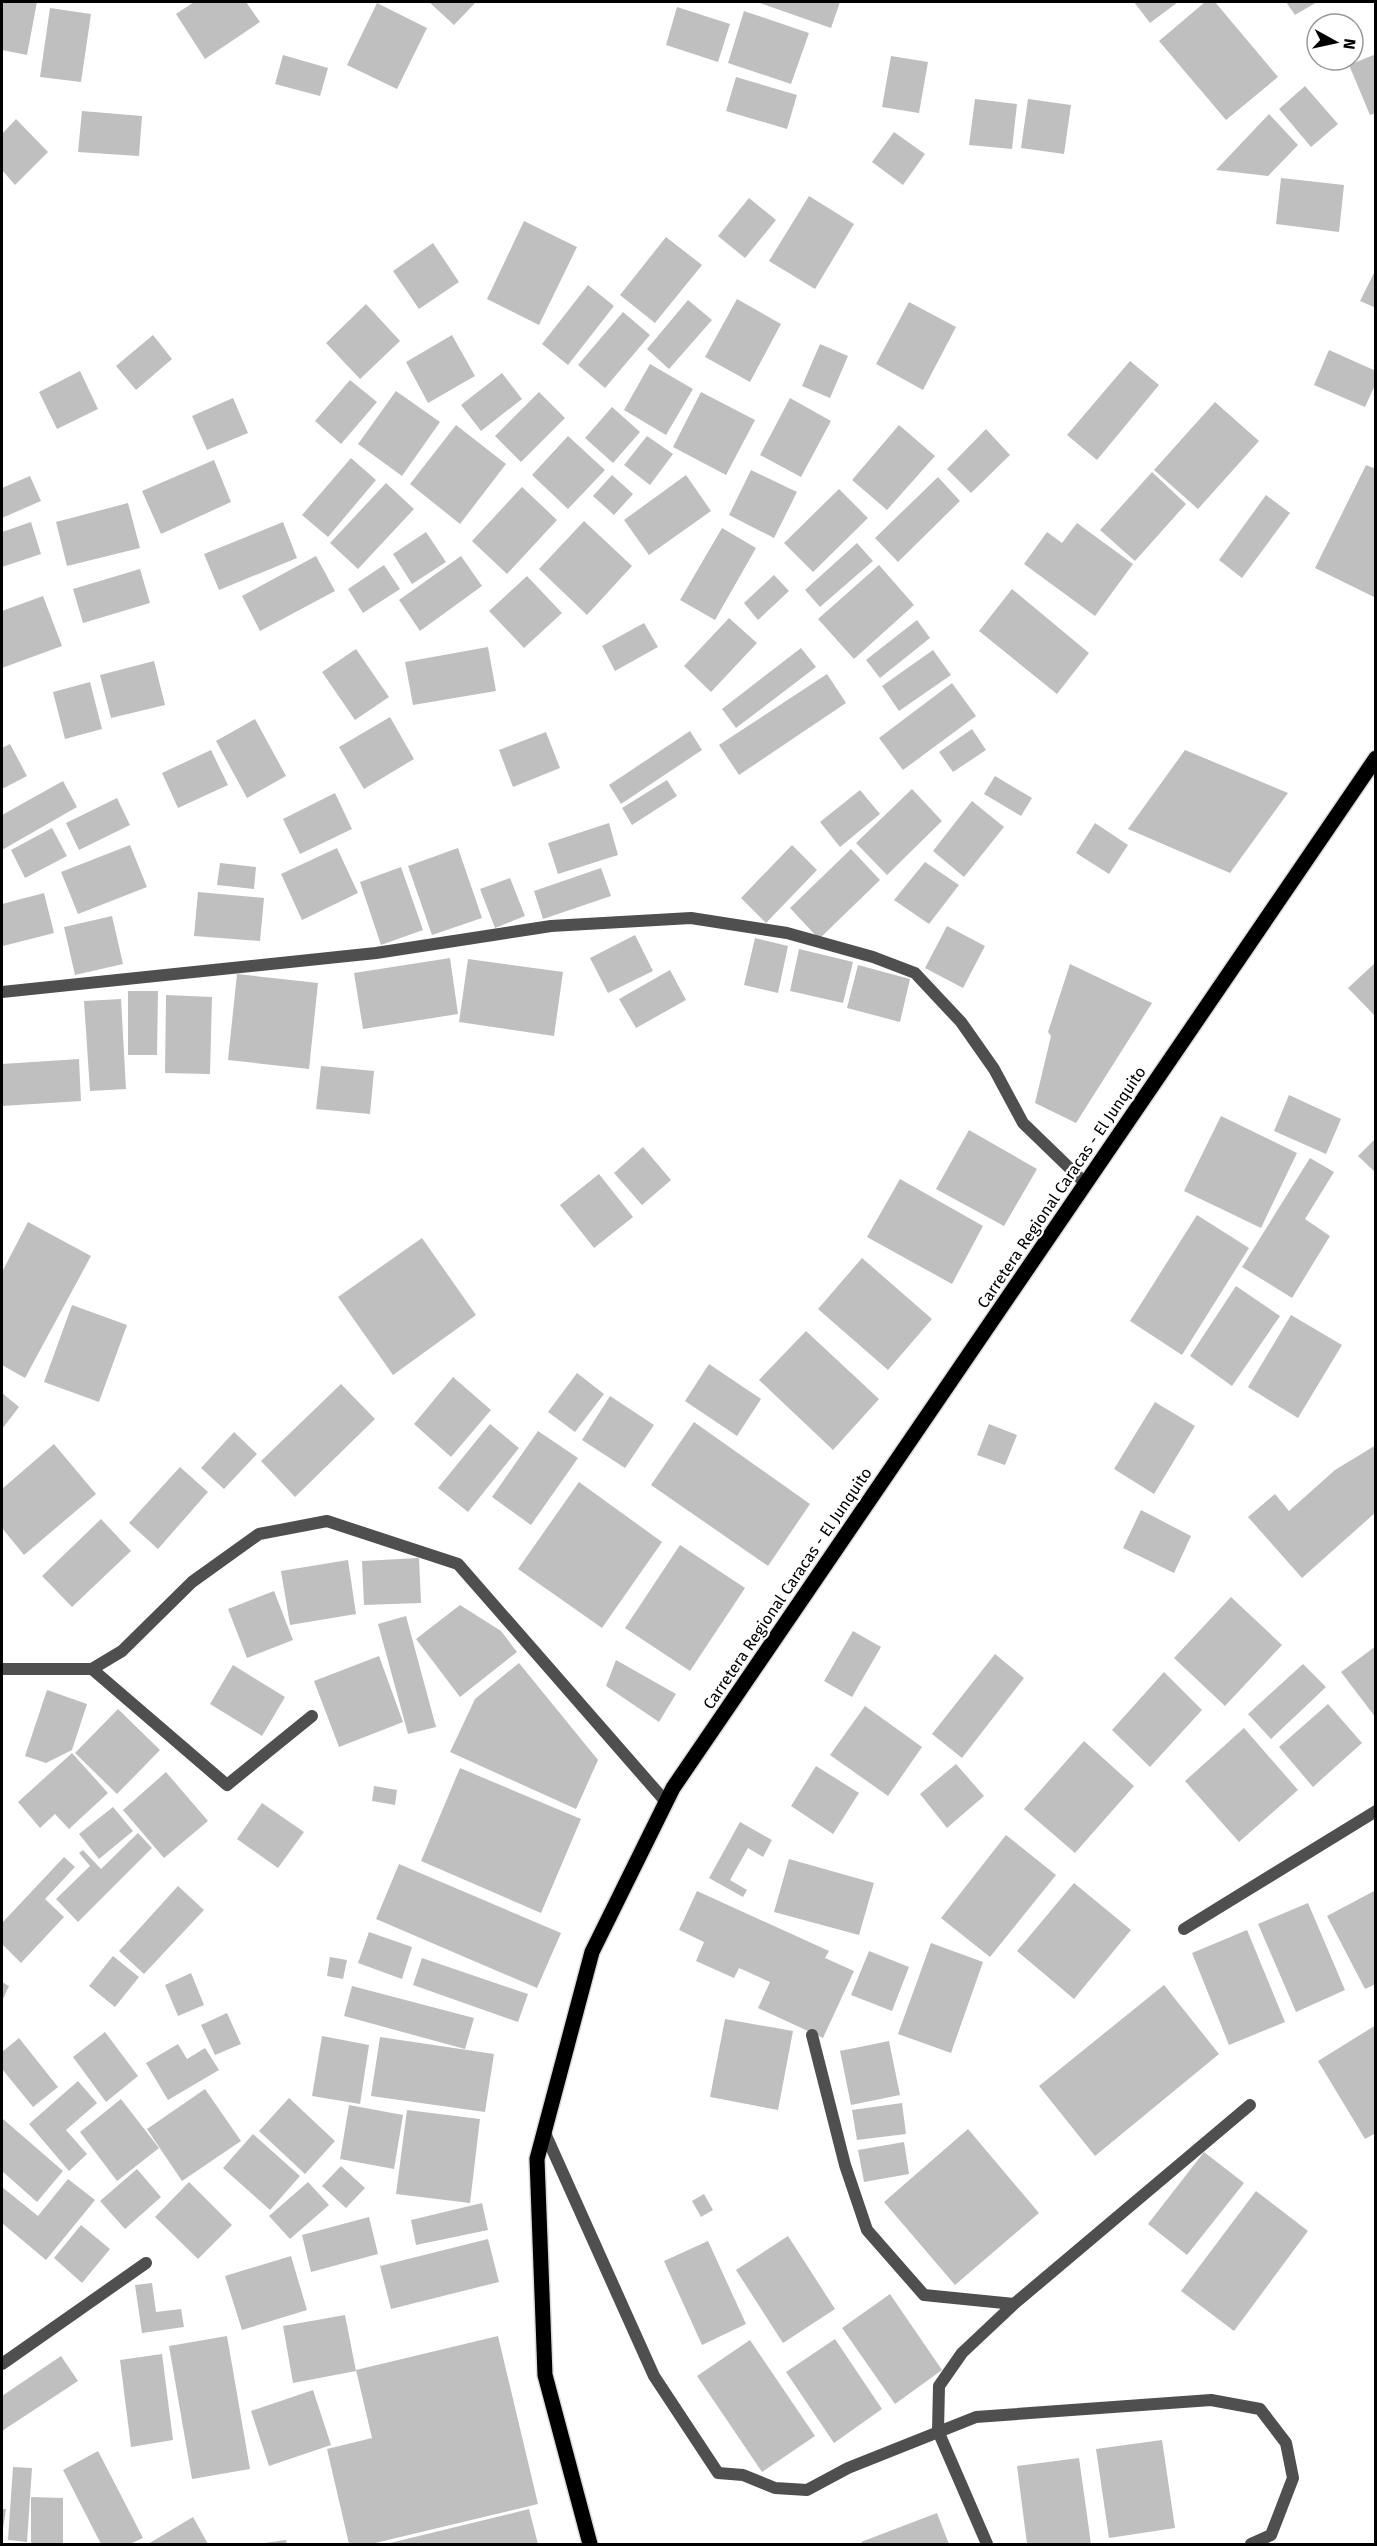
<svg xmlns="http://www.w3.org/2000/svg" width="1377" height="2546" font-family="'Fira Sans',sans-serif">
<style>
.building{fill:#bfbfbf}
.lines{fill:none;stroke-linecap:round;stroke-linejoin:round}
.primary-casing{stroke:#dbdbdb;stroke-width:18}
.minor{stroke:#4f4f4f;stroke-width:12}
.primary{stroke:#000;stroke-width:15}
.labels{text-anchor:middle;stroke-width:4.5;stroke-linejoin:round;paint-order:stroke}
.street-label{font-size:16px;fill:#000;stroke:#fff}
</style>
<rect width="100%" height="100%" fill="#fff"/>
<!-- building -->
<path class="building" d="M2,2H37L27,55L2,50Z
M194,2H246L260,22L205,59L176,14Z
M429,2H476L454,25Z
M757,2H840L831,28Z
M1134,2H1178L1150,23Z
M1205,2H1215L1278,77L1226,120L1159,41Z
M1286,2H1317L1295,15Z
M377,3L427,28L397,89L347,65Z
M677,7L730,24L718,62L666,45Z
M50,8L91,14L81,82L40,77Z
M744,11L809,33L791,84L728,63Z
M1376,54V113L1370,115L1349,65Z
M283,55L328,68L320,96L275,84Z
M891,56L928,62L919,113L882,107Z
M736,77L797,95L787,129L726,111Z
M1305,86L1338,124L1311,147L1279,109Z
M975,99L1017,104L1012,149L969,145Z
M1028,99L1071,105L1064,154L1021,148Z
M82,111L142,116L139,156L78,152Z
M1269,114L1298,145L1268,176L1216,170Z
M16,119L48,152L15,185L2,170V134Z
M894,132L925,154L903,185L872,162Z
M1281,178L1344,185L1339,232L1276,224Z
M809,196L854,224L815,289L769,261Z
M749,198L776,220L745,258L718,236Z
M524,221L577,247L539,325L487,299Z
M666,237L702,265L655,323L620,295Z
M433,243L459,282L419,309L393,271Z
M1376,269V308L1360,301Z
M588,285L614,306L568,365L542,344Z
M737,299L781,324L750,382L705,357Z
M688,300L712,320L669,369L647,349Z
M909,302L956,327L923,390L876,364Z
M366,304L400,341L360,379L326,343Z
M623,312L650,335L605,388L578,365Z
M153,335L172,359L136,390L116,366Z
M452,335L475,376L428,403L406,362Z
M820,344L848,356L830,398L802,386Z
M1329,350L1376,371V383L1365,407L1314,385Z
M1130,361L1159,385L1097,460L1067,435Z
M650,364L693,389L666,435L624,410Z
M80,371L98,409L57,429L39,392Z
M502,373L522,399L481,431L461,405Z
M350,380L377,402L341,444L315,421Z
M396,391L440,422L402,476L358,444Z
M539,392L565,418L521,462L495,436Z
M701,392L755,420L726,475L673,447Z
M233,398L248,433L207,450L192,416Z
M790,398L831,421L801,477L760,455Z
M1215,402L1259,441L1198,509L1154,470Z
M612,407L640,432L613,463L585,438Z
M456,425L506,464L460,524L410,484Z
M899,425L935,456L887,510L852,480Z
M986,429L1010,455L971,493L947,469Z
M568,436L605,470L568,509L532,475Z
M647,436L673,454L650,485L624,465Z
M351,458L376,480L328,537L302,515Z
M214,460L231,502L161,534L142,491Z
M1366,465L1376,469V598L1315,568Z
M751,470L797,492L774,538L729,515Z
M1152,472L1186,504L1135,561L1100,530Z
M612,475L633,494L614,515L593,496Z
M686,475L711,511L649,555L624,520Z
M30,476L41,501L2,518V488Z
M938,477L960,501L898,562L875,538Z
M386,483L414,509L358,569L330,543Z
M522,487L557,520L507,574L472,541Z
M839,489L868,518L813,572L784,543Z
M1266,495L1290,513L1242,578L1219,560Z
M128,503L140,548L67,566L56,522Z
M584,521L632,566L587,615L539,569Z
M31,522L41,554L2,567V532Z
M283,522L297,558L219,590L204,554Z
M1077,523L1133,564L1095,616L1024,564L1047,532L1062,543Z
M722,528L756,548L715,620L680,600Z
M426,532L446,562L412,584L393,554Z
M857,543L873,561L820,607L805,590Z
M316,556L335,591L260,631L242,596Z
M461,556L482,586L420,631L399,600Z
M384,565L400,589L363,613L348,589Z
M879,565L914,605L854,659L818,619Z
M140,569L150,603L83,623L73,589Z
M774,575L789,591L758,620L744,603Z
M527,576L562,613L524,648L489,611Z
M1012,589L1089,653L1057,694L979,631Z
M43,596L62,646L2,668V611Z
M729,618L757,643L711,692L684,666Z
M917,620L930,638L880,678L866,660Z
M644,623L658,647L615,671L602,646Z
M488,647L496,691L413,705L405,662Z
M801,648L816,667L736,728L722,709Z
M356,649L389,697L355,720L322,672Z
M933,650L951,675L899,711L882,686Z
M154,661L165,705L111,718L100,675Z
M827,674L846,703L739,775L719,745Z
M90,682L102,729L65,739L53,692Z
M952,683L976,716L903,770L879,738Z
M390,717L414,759L364,789L339,747Z
M255,719L286,776L247,798L216,741Z
M972,729L986,750L953,772L939,752Z
M690,731L702,750L621,804L609,785Z
M546,732L560,768L513,787L499,750Z
M10,744L27,776L2,789V748Z
M211,750L228,785L178,808L162,773Z
M1185,750L1288,793L1230,873L1128,829Z
M995,776L1032,798L1021,816L984,794Z
M667,780L677,796L632,825L622,808Z
M63,781L77,807L2,850V815Z
M912,789L942,821L887,875L856,843Z
M860,790L880,814L840,847L820,822Z
M335,793L352,829L300,854L283,819Z
M117,798L130,825L79,850L66,823Z
M972,801L1004,827L964,877L933,851Z
M609,823L618,855L558,874L548,843Z
M1095,823L1128,845L1109,874L1076,853Z
M52,828L67,856L25,878L11,850Z
M130,845L147,887L78,914L61,872Z
M792,845L817,870L766,923L741,898Z
M337,848L358,893L302,920L281,874Z
M458,848L482,918L432,935L408,866Z
M851,849L880,880L819,939L790,908Z
M925,862L959,885L929,924L894,900Z
M220,863L256,867L254,889L217,885Z
M401,867L423,930L381,945L360,882Z
M601,868L611,896L543,919L534,891Z
M510,878L525,916L495,928L480,889Z
M198,892L264,898L260,941L194,936Z
M44,893L54,933L3,946L2,904Z
M112,916L123,964L75,975L64,927Z
M947,926L985,946L963,988L925,968Z
M635,935L653,971L608,993L590,958Z
M755,938L788,946L778,993L744,985Z
M799,949L853,962L843,1003L790,991Z
M450,958L458,1014L363,1029L354,973Z
M468,959L563,972L554,1036L459,1022Z
M1376,962V1017L1348,988Z
M1070,964L1152,1003L1076,1123L1035,1103L1051,1036L1048,1032Z
M858,965L910,979L900,1022L847,1008Z
M670,970L686,1000L636,1028L619,999Z
M237,974L318,983L309,1069L228,1060Z
M128,991H158L157,1055H128Z
M166,995L212,997L210,1074L165,1073Z
M121,999L126,1089L90,1091L84,1001Z
M79,1059L81,1101L2,1106V1064Z
M321,1066L374,1071L370,1114L316,1109Z
M1289,1095L1341,1119L1326,1154L1274,1131Z
M1221,1116L1297,1153L1261,1228L1184,1191Z
M969,1130L1037,1169L1004,1226L936,1189Z
M1376,1138V1173L1358,1156Z
M643,1147L671,1180L642,1205L614,1173Z
M1310,1158L1334,1172L1305,1219L1330,1236L1292,1298L1242,1267Z
M599,1174L633,1217L594,1248L560,1205Z
M900,1179L983,1226L952,1284L867,1237Z
M1197,1215L1249,1248L1182,1355L1130,1321Z
M28,1222L91,1256L25,1378L2,1365V1272Z
M422,1238L476,1315L393,1375L338,1297Z
M862,1258L932,1319L888,1370L818,1309Z
M1236,1286L1280,1316L1232,1386L1190,1356Z
M72,1305L127,1325L99,1402L44,1382Z
M1291,1315L1342,1345L1298,1418L1248,1387Z
M806,1331L879,1399L833,1450L759,1380Z
M709,1364L761,1399L737,1436L685,1401Z
M577,1373L604,1394L575,1432L548,1412Z
M453,1377L491,1410L451,1457L414,1424Z
M341,1384L375,1419L295,1497L261,1461Z
M2,1393L19,1407L2,1429Z
M610,1396L654,1425L625,1468L582,1440Z
M1155,1402L1195,1426L1154,1494L1114,1469Z
M694,1422L810,1504L768,1566L651,1485Z
M490,1424L519,1448L468,1512L438,1488Z
M989,1424L1017,1435L1005,1465L977,1455Z
M538,1431L578,1458L531,1525L492,1497Z
M234,1432L257,1454L224,1489L201,1468Z
M54,1444L96,1494L24,1555L2,1528V1489Z
M1376,1445V1512L1302,1578L1248,1517L1275,1494L1289,1511L1335,1470Z
M180,1467L208,1492L158,1549L129,1523Z
M579,1482L662,1542L602,1628L518,1569Z
M1141,1510L1191,1536L1174,1573L1123,1548Z
M101,1519L131,1551L72,1607L42,1576Z
M680,1545L745,1588L690,1671L625,1628Z
M419,1558L421,1603L364,1605L362,1561Z
M348,1560L356,1614L290,1625L281,1571Z
M274,1591L293,1640L247,1658L228,1609Z
M1231,1597L1282,1645L1225,1706L1174,1658Z
M460,1605L501,1631L517,1652L460,1697L416,1639Z
M406,1616L436,1727L408,1734L378,1624Z
M853,1631L881,1647L852,1697L824,1681Z
M1376,1646V1718L1341,1672Z
M995,1654L1024,1678L962,1758L932,1734Z
M379,1656L403,1722L339,1747L314,1681Z
M616,1660L676,1694L659,1722L606,1686Z
M519,1663L598,1760L576,1809L450,1752L475,1699Z
M1303,1664L1326,1687L1271,1739L1248,1714Z
M233,1665L285,1697L262,1736L210,1704Z
M1164,1672L1202,1710L1150,1767L1112,1730Z
M47,1690L87,1704L72,1750L46,1763L25,1756Z
M1328,1704L1362,1743L1313,1787L1279,1747Z
M865,1706L922,1747L888,1796L830,1755Z
M118,1709L160,1750L117,1794L75,1753Z
M1244,1728L1298,1790L1239,1842L1185,1781Z
M1084,1741L1134,1786L1075,1853L1024,1809Z
M72,1753L108,1793L69,1829L55,1814L40,1828L18,1802Z
M956,1764L984,1796L947,1828L920,1794Z
M816,1766L859,1793L833,1834L791,1806Z
M460,1768L581,1819L541,1913L421,1861Z
M166,1772L208,1821L164,1858L123,1810Z
M374,1786L397,1790L395,1805L372,1801Z
M262,1803L304,1832L278,1868L237,1839Z
M113,1807L133,1831L99,1859L79,1834Z
M740,1822L772,1840L763,1857L748,1848L730,1880L747,1890L743,1897L709,1878Z
M138,1833L152,1848L78,1922L56,1899L90,1866L79,1853L83,1850L101,1869Z
M1006,1835L1056,1875L990,1957L941,1918Z
M64,1857L75,1867L45,1899L64,1917L21,1963L2,1944V1923Z
M789,1859L874,1883L859,1935L774,1912Z
M399,1864L561,1933L537,1988L376,1919Z
M1074,1883L1131,1930L1074,1999L1017,1951Z
M178,1886L204,1910L144,1974L119,1951Z
M1376,1890V1984L1365,1989L1327,1916Z
M697,1891L829,1951L825,1958L854,1971L823,2038L758,2008L770,1982L739,1968L734,1978L696,1961L704,1942L679,1930Z
M1308,1903L1345,1990L1296,2012L1258,1924Z
M1247,1930L1285,2022L1229,2045L1192,1953Z
M369,1932L412,1947L402,1979L358,1963Z
M931,1943L983,1962L951,2053L898,2034Z
M869,1951L909,1967L892,2011L851,1995Z
M113,1956L139,1977L115,2007L89,1986Z
M330,1957L347,1960L343,1979L327,1976Z
M422,1958L528,1994L518,2022L413,1985Z
M191,1973L204,2005L178,2016L165,1985Z
M2,1982L9,1986L2,2001Z
M1164,1985L1219,2054L1095,2156L1039,2086Z
M352,1986L474,2018L465,2049L344,2016Z
M227,2013L241,2044L215,2055L201,2025Z
M725,2019L793,2031L778,2110L710,2097Z
M1376,2025V2133L1365,2139L1318,2061Z
M105,2032L138,2076L106,2102L73,2057Z
M322,2036L369,2045L360,2104L312,2096Z
M380,2037L494,2054L485,2112L371,2096Z
M19,2038L58,2087L33,2107L2,2069V2052Z
M889,2041L900,2095L851,2105L840,2051Z
M178,2044L187,2059L205,2048L219,2070L168,2100L146,2063Z
M78,2081L97,2103L66,2130L87,2154L69,2171L29,2124Z
M205,2089L241,2141L182,2181L147,2129Z
M289,2098L335,2141L305,2174L259,2131Z
M121,2099L159,2148L117,2181L80,2132Z
M902,2103L906,2134L857,2140L852,2110Z
M349,2105L403,2115L394,2169L340,2159Z
M407,2110L480,2119L470,2203L396,2194Z
M3,2119L63,2171L37,2202L2,2171Z
M968,2129L1039,2213L955,2285L884,2202Z
M253,2134L300,2176L270,2210L223,2168Z
M904,2142L909,2174L864,2182L858,2150Z
M1204,2152L1244,2183L1187,2255L1148,2224Z
M341,2166L365,2188L346,2208L322,2186Z
M137,2169L161,2197L125,2229L100,2201Z
M68,2179L95,2200L46,2260L2,2223V2187L38,2216Z
M189,2182L232,2225L198,2259L155,2217Z
M308,2182L329,2205L290,2239L269,2216Z
M1256,2191L1308,2231L1234,2331L1181,2291Z
M704,2194L713,2210L701,2217L692,2201Z
M482,2203L488,2230L416,2245L411,2220Z
M369,2217L378,2254L311,2272L302,2235Z
M81,2225L110,2249L82,2283L54,2258Z
M788,2236L835,2309L783,2343L736,2270Z
M488,2239L499,2282L391,2309L380,2266Z
M708,2241L746,2324L702,2345L664,2261Z
M291,2256L307,2310L242,2330L225,2276Z
M152,2283L156,2312L181,2309L184,2327L142,2333L135,2285Z
M890,2294L942,2370L895,2404L842,2328Z
M345,2315L356,2371L293,2383L283,2326Z
M227,2336L250,2469L192,2479L169,2346Z
M498,2336L538,2504L371,2544H349L327,2449L372,2438L356,2370Z
M835,2339L882,2409L834,2443L786,2372Z
M750,2340L815,2436L762,2472L697,2376Z
M162,2354L173,2440L131,2447L120,2360Z
M61,2356L78,2381L2,2431V2396Z
M313,2390L331,2445L269,2466L251,2411Z
M1162,2440L1175,2528L1109,2538L1096,2449Z
M98,2451L143,2538L130,2544H101L63,2470Z
M1079,2458L1091,2544H1027L1017,2466Z
M13,2467L32,2468L27,2542L8,2540Z
M31,2497L63,2498V2544H31Z
M2,2509H6L3,2529H2Z
M529,2509L538,2544H386Z
M937,2513L949,2544H863L861,2542Z
M193,2517L208,2544H148Z
M286,2540L287,2544H264V2543Z"/>
<g class="lines">
<defs>
<path id="primary" d="M590,2544L545,2375L537,2159L592,1952L673,1788L1376,758"/>
</defs>
<!-- primary casing -->
<use href="#primary" class="primary-casing"/>
<!-- minor -->
<path class="minor" d="M2,992L376,953L551,926L691,918L787,933L873,957L915,973L961,1022L994,1069L1023,1123L1085,1183
M2,1669H92L122,1651L192,1582L259,1534L327,1521L458,1564L666,1802
M92,1669L227,1785L312,1716
M1184,1929L1376,1811
M812,2035L845,2165L867,2230L924,2295L1014,2304
M544,2131L654,2376L718,2473L743,2475L775,2488L807,2490L848,2468L976,2417L1211,2400L1260,2409L1286,2443L1293,2478L1271,2535L1251,2544
M2,2364L146,2263
M987,2544L938,2431L939,2386L962,2353L1014,2304L1250,2105"/>
<!-- primary -->
<use href="#primary" class="primary"/>
</g>
<g class="labels">
<!-- street labels -->
<g class="street-label">
<text transform="translate(1061 1187) rotate(-56)" y="6">Carretera Regional Caracas - El Junquito</text>
<text transform="translate(787 1588) rotate(-56)" y="6">Carretera Regional Caracas - El Junquito</text>
</g>
</g>
<!-- border -->
<rect width="1377" height="2546" fill="none" stroke="#000000" stroke-width="6"/>
<!-- north arrow -->
<g transform="translate(1335 42) rotate(98)"><circle r="28" fill="#ffffff" stroke="#999999" stroke-width="1.5"/>
<path d="M0-4.5L10 22L0 15L-10 22Z" fill="#000000"/>
<text y="-9" font-size="16" font-weight="bold" text-anchor="middle" fill="#000000">N</text>
</g>
</svg>
